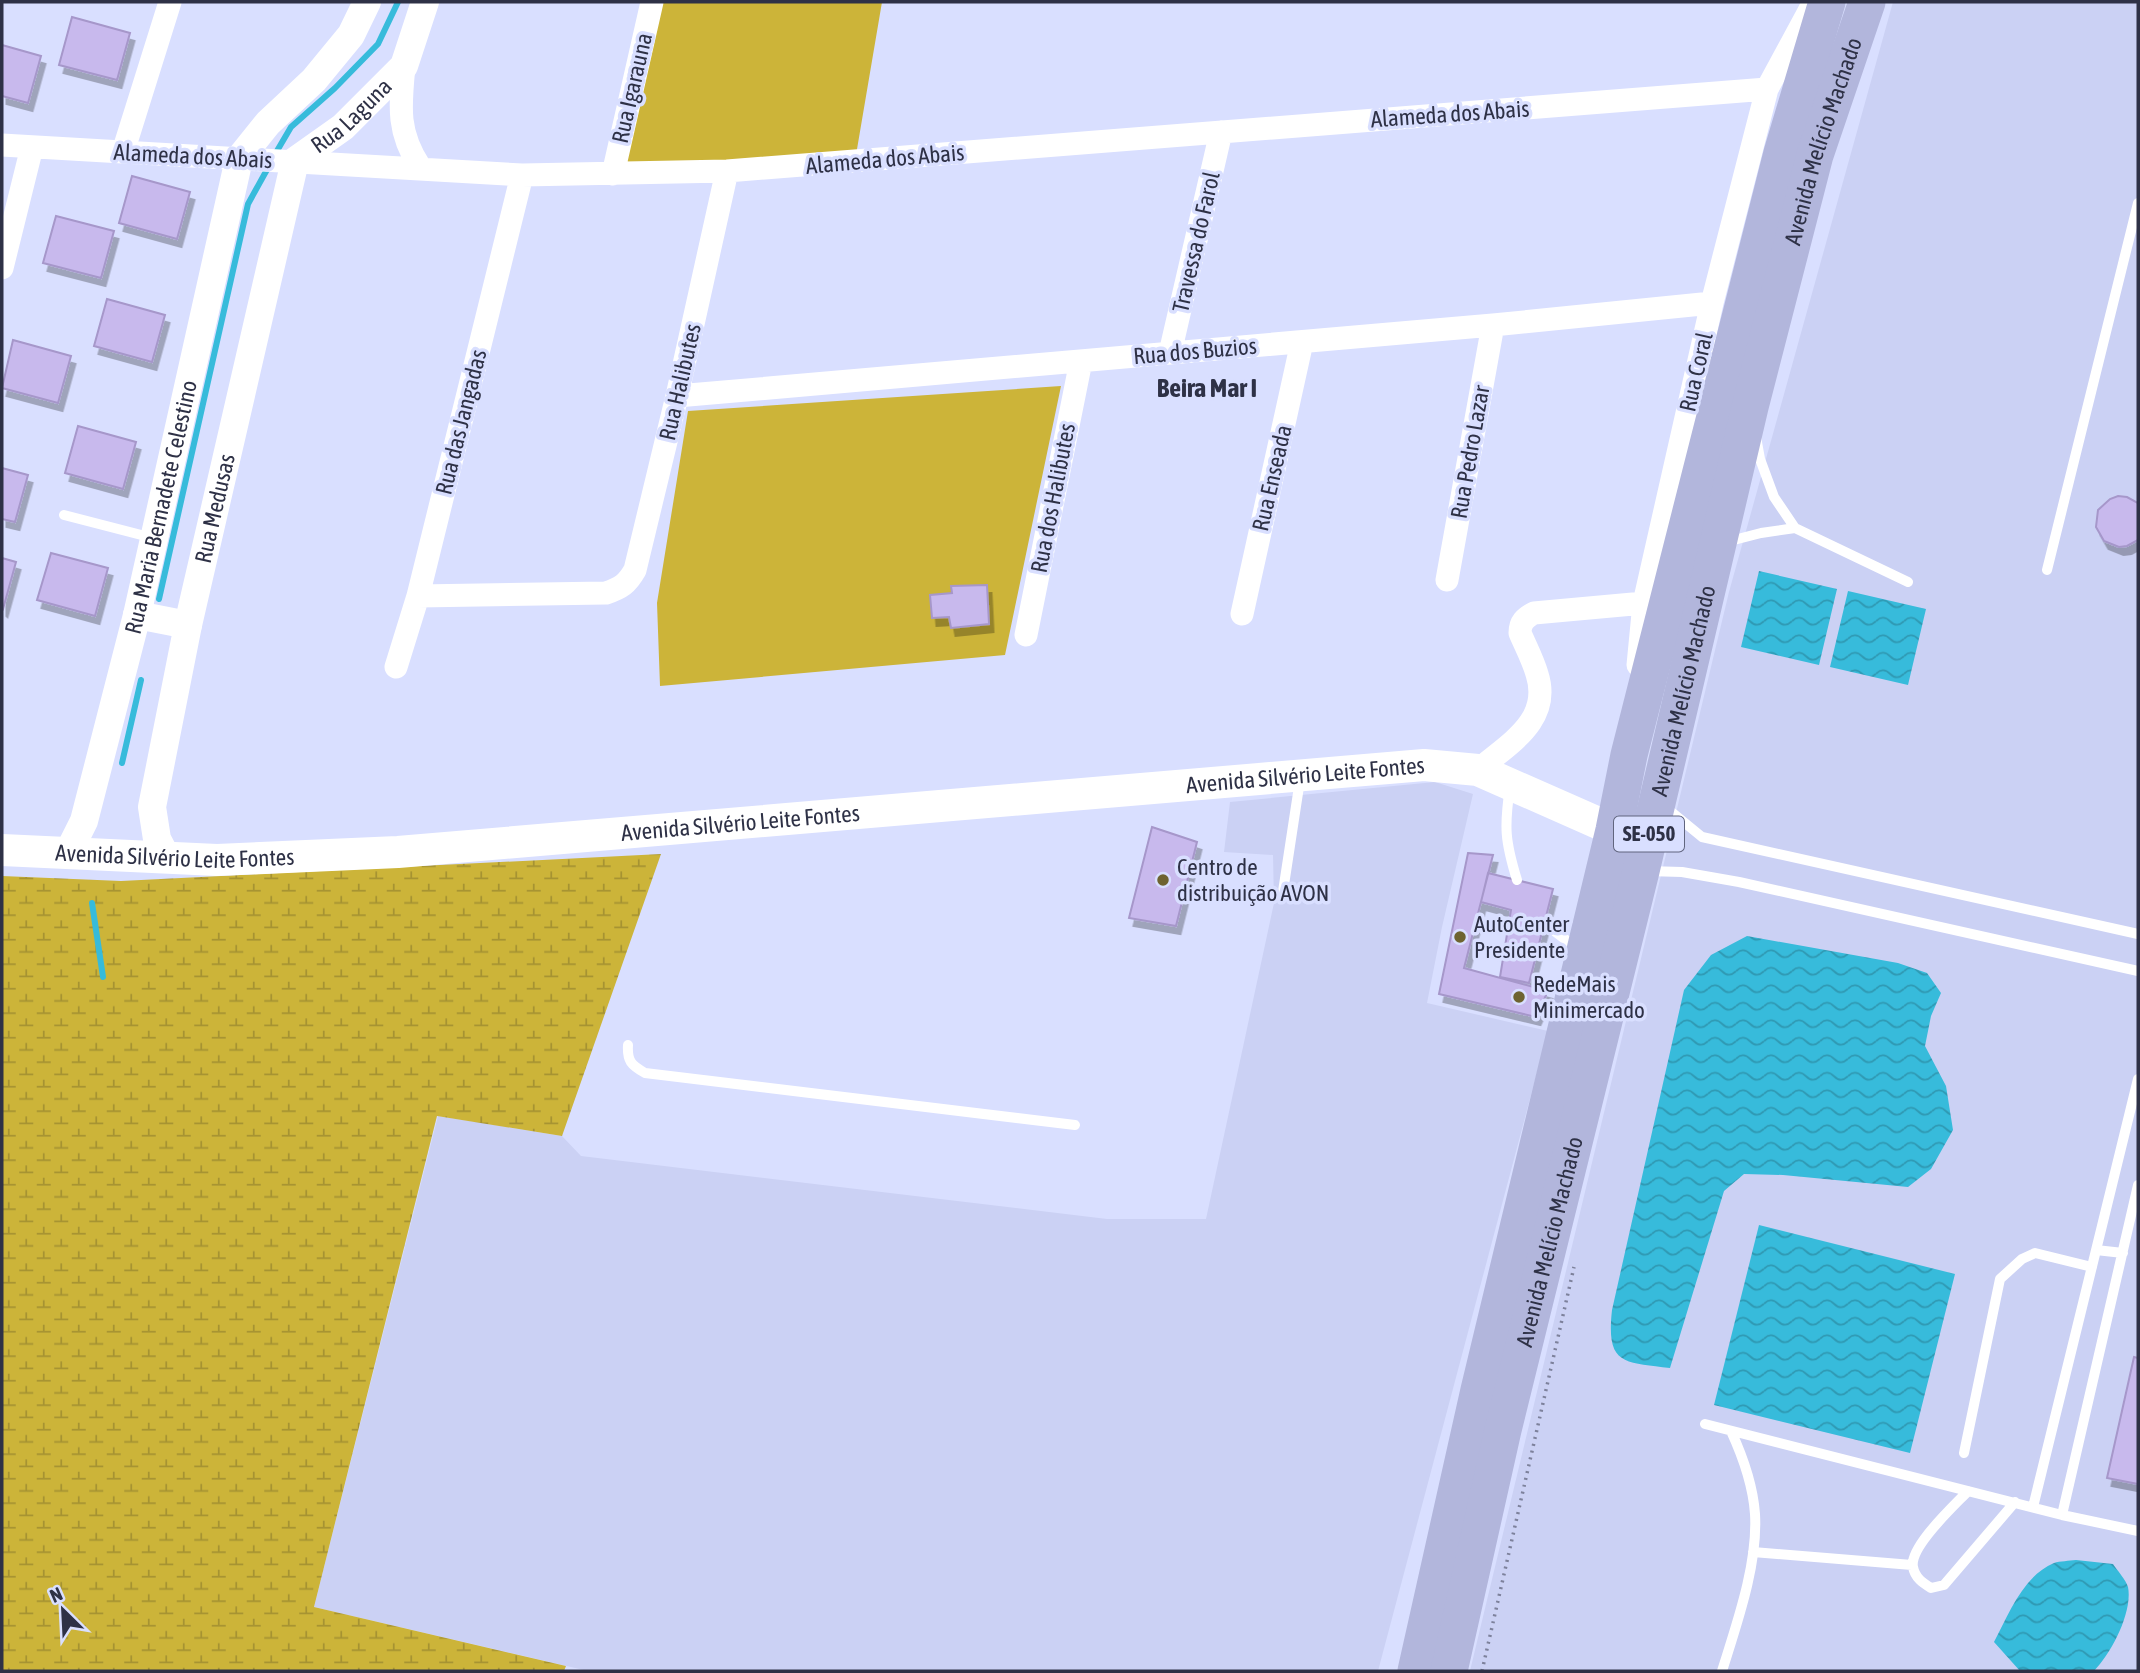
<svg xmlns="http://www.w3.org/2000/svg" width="2140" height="1673" font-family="'Asap Condensed',sans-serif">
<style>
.built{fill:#cbd1f4}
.wetland{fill:url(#wetland-marsh)}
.green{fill:#ccb439}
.water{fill:url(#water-waves)}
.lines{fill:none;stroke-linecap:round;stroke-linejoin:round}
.stream{stroke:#37bbdb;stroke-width:6}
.building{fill:#c8b9ed;stroke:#a697ca;stroke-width:2;filter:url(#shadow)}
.path{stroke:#7d819b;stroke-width:3.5;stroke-dasharray:2 5;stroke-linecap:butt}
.service{stroke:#fff;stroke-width:10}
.minor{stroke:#fff;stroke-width:23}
.tertiary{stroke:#fff;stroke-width:28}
.secondary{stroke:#fff;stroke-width:32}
.primary{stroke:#b2b6dc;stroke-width:37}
.poi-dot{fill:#6e6330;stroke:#d9dfff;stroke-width:2.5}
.labels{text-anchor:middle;stroke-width:7;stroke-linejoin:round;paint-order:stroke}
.shield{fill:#d9dfff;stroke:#61657e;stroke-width:2}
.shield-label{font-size:21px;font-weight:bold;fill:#2e3146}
.street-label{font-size:23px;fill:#2e3146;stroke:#d9dfff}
.poi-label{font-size:23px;fill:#2e3146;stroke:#d9dfff;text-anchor:start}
.quarter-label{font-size:26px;font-weight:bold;fill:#2e3146;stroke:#d9dfff}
</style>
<defs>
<pattern id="wetland-marsh" width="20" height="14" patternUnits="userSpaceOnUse" patternTransform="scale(1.75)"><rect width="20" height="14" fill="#ccb439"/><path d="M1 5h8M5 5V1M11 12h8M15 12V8" fill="none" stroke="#a69332"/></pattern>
<pattern id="water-waves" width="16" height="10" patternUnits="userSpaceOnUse" patternTransform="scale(1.75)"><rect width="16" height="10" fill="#37bbdb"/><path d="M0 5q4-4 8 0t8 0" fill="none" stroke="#2f99b3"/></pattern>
<filter id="shadow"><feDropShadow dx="4.5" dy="8" stdDeviation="0" flood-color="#0004"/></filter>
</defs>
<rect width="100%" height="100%" fill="#d9dfff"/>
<!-- built -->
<path class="built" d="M1893,2H2138V1671H1470L1729,592Z
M1435,782L1473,794L1442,927L1427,1003L1548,1031L1378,1671H588L314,1607L438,1116L562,1136L581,1156L1107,1219H1206L1274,903L1273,855L1224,852L1230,802Z"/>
<!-- wetland -->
<path class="wetland" d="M661,854L562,1136L437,1116L314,1607L566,1666L564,1671H2V876L121,881Z"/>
<!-- green -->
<path class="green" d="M661,2H882L856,155L624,171Z
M1061,386L1005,655L660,686L657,603L688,411Z"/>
<!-- water -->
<path class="water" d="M1759,571L1837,589L1819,665L1741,647Z
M1848,591L1926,609L1908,685L1830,667Z
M1747,936L1898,963L1927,973L1941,993L1931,1016L1925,1046L1946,1086L1953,1130L1931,1169L1908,1187L1783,1175L1744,1174L1724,1191L1670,1368C1623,1362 1606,1365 1612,1310L1684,990L1711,955Z
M1759,1225L1955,1274L1910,1453L1714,1405Z
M2076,1560L2113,1564C2117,1570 2126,1580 2128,1587C2133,1612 2111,1654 2094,1671H2020L1994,1642C2009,1614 2023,1576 2054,1563C2060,1561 2069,1561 2076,1560Z"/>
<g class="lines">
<!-- stream -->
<path class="stream" d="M274,156L291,127L335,88L378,44L398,2
M159,599L248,204L269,166
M122,763L141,680
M92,903L103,977"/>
</g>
<!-- building -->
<path class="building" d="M72,17L130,33L117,80L59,65Z
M2,45L41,56L28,103L2,96Z
M132,176L190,192L177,239L119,223Z
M56,216L114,231L101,278L43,263Z
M107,299L165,315L152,362L94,346Z
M13,340L71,356L58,403L2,388Z
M78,426L136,442L123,489L65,473Z
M2,468L28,475L15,522L2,519Z
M2118,496L2127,497L2138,503V540L2127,546L2119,547L2104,541L2096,527L2098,510L2110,499Z
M51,553L108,568L95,616L37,600Z
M2,558L16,562L3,609L2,608Z
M987,585L989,624L951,628L949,617L932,618L930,595L952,593L951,586Z
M1152,827L1197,842L1176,926L1129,918Z
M1468,853L1493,855L1464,968L1548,991L1536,1017L1439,994Z
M1488,873L1553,889L1529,983L1500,977L1511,910L1481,902Z
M2134,1357L2138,1358V1484L2107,1478Z"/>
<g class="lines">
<!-- path -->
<path class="path" d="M1482,1671L1574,1267"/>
<!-- service -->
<path class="service" d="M1756,437L1760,459L1774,497L1795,528L1908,582
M64,515L153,538
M1726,542L1761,533L1795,528
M2047,570L2138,203
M1510,787C1504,827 1505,841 1517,880
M1663,805L1702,837L2138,934
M1647,871L1682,872L1739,882L2138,971
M1282,898L1300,780
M1545,924L1578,949
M628,1045C627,1061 631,1065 645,1073L1075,1125
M2096,1250L2123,1253
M1705,1424L2062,1515L2138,1531
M1964,1453L2000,1279L2022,1259L2035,1253L2092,1267
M1968,1491C1954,1506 1909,1547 1913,1567C1915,1578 1923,1583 1931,1588L1944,1585L2015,1502
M2033,1507L2138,1079
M2062,1515L2138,1185
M1753,1552L1912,1565
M1722,1671C1737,1623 1758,1564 1755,1514C1753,1485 1743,1457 1731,1431"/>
<!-- minor -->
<path class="minor" d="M404,66C400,107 397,132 420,167
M2,145L522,175L727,171L1767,89
M123,152L170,2
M613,174L652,2
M2,268L32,147
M1170,353L1221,132
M677,396L1493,325L1712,303
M1447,580L1493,325
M418,596L606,593C621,588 627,584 635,570L677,396L727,171
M1242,614L1302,342
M1026,635L1081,361
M1638,665L1644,603L1712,303L1767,89L1814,2
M396,667L418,596L522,175
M1478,770C1508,744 1552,721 1537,674C1533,660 1526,647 1520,633C1520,622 1525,618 1534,613L1644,603"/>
<!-- tertiary -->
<g class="tertiary">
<path d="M137,615L188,625"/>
<path id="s1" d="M68,853L84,821L137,615L239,159L268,123L314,80L351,35L367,2"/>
<path id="s2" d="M167,858L157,839L152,807L188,625L295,161L343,127L404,66L425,2"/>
</g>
<!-- secondary -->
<path class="secondary" id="s3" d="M2,850L217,860L398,852L1424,765L1478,770L1614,830"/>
<!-- primary -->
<g class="primary">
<path d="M1416,1671L1479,1390L1614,830L1629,755L1782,153L1827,2"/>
<path id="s4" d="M1449,1671L1503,1430L1641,871L1750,407L1815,155L1867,2"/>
</g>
</g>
<!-- markers -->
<g class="poi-dot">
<circle cx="1163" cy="880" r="7"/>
<circle cx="1460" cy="937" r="7"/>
<circle cx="1519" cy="997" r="7"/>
</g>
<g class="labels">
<!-- shield labels -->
<rect class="shield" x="1614" y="816.5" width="70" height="35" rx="5"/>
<g class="shield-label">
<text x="1649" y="841">SE-050</text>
</g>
<!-- street labels -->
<g class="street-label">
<text transform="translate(632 88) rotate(-77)" y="8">Rua Igarauna</text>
<text dy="8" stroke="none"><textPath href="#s2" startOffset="788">Rua Laguna</textPath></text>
<text transform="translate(1450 114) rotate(-4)" y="8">Alameda dos Abais</text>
<text dy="8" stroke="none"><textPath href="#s4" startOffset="1575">Avenida Melício Machado</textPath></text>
<text transform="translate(193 156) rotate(3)" y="8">Alameda dos Abais</text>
<text transform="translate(885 159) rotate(-5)" y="8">Alameda dos Abais</text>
<text transform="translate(1196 242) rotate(-77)" y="8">Travessa do Farol</text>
<text transform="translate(1195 351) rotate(-5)" y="8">Rua dos Buzios</text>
<text transform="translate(1696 372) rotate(-77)" y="8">Rua Coral</text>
<text transform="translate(680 382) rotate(-77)" y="8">Rua Halibutes</text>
<text transform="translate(461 422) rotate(-76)" y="8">Rua das Jangadas</text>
<text transform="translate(1470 452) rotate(-80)" y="8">Rua Pedro Lazar</text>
<text transform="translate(1272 478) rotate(-77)" y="8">Rua Enseada</text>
<text transform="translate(1053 498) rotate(-79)" y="8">Rua dos Halibutes</text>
<text dy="8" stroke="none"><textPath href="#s1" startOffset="359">Rua Maria Bernadete Celestino</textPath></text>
<text dy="8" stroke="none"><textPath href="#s2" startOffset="359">Rua Medusas</textPath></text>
<text dy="8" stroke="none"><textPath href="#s4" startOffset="1008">Avenida Melício Machado</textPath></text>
<text dy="8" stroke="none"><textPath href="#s3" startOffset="1307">Avenida Silvério Leite Fontes</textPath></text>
<text dy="8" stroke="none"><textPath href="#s3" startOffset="740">Avenida Silvério Leite Fontes</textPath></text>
<text dy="8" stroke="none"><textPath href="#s3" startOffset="173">Avenida Silvério Leite Fontes</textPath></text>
<text dy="8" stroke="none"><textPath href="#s4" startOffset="441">Avenida Melício Machado</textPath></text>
</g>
<!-- poi labels -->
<g class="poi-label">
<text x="1177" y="875">Centro de<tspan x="1177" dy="26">distribuição AVON</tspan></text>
<text x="1474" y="932">AutoCenter<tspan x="1474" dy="26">Presidente</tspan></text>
<text x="1533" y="992">RedeMais<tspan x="1533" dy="26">Minimercado</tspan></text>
</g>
<!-- quarter labels -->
<g class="quarter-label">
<text x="1207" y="397">Beira Mar I</text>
</g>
</g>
<!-- border -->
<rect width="2140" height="1673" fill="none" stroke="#2e3146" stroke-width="7"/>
<!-- north arrow -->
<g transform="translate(63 1610) rotate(336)" stroke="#d9dfff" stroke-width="5" paint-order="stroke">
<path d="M0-5L12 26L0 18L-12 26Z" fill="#2e3146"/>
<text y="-10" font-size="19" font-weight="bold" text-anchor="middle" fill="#2e3146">N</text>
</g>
</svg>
